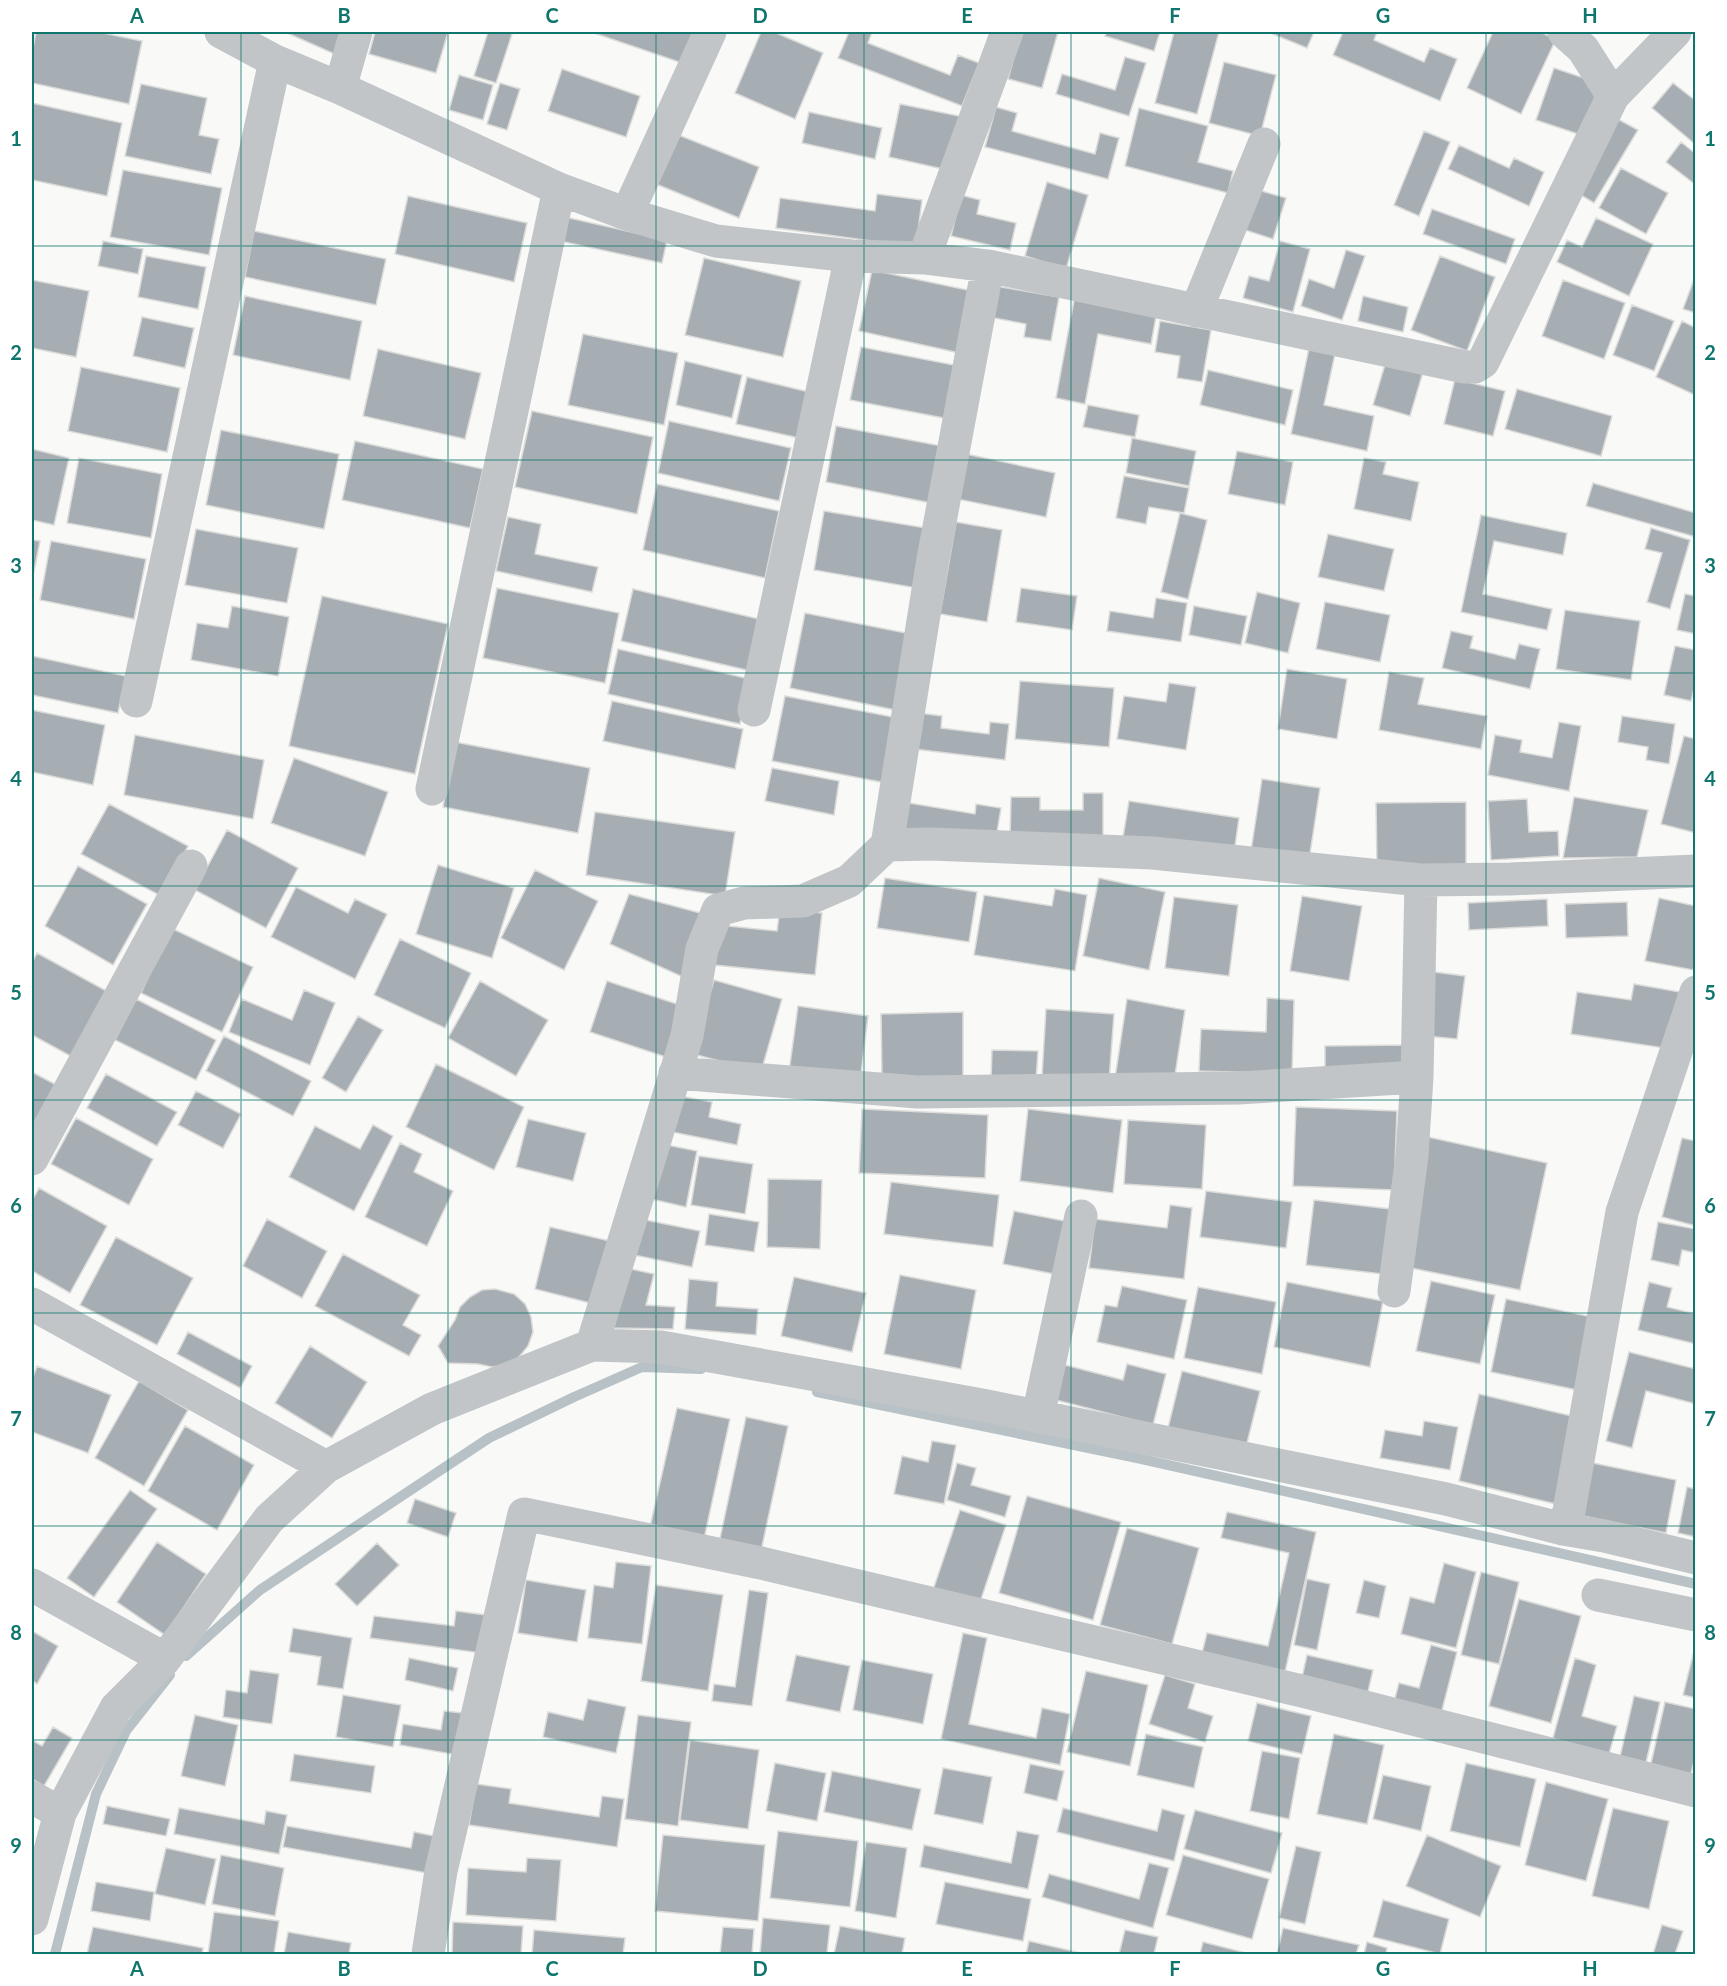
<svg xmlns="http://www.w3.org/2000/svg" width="1727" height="1986" font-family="Lato,sans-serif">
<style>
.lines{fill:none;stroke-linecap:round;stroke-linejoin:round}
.stream{stroke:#b8c2c6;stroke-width:10}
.building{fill:#a7aeb3;stroke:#dbdbd9;stroke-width:1.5}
.street{stroke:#c1c5c8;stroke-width:33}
.grid{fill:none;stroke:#0f766e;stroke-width:1.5;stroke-opacity:0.55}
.neatline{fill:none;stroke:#0f766e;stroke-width:2}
.grid-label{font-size:20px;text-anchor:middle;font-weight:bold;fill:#0f766e}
</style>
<rect width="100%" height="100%" fill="#f9f9f7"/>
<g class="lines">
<!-- stream -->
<path class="stream" d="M817,1392L1137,1458L1696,1584
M186,1656L260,1590L489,1438L574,1397L642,1367L701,1369
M55,1954L96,1794L126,1731L170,1675"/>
</g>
<!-- building -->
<path class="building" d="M36,32H98L142,41L129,104L32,83V54Z
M285,32H345L339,56Z
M375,32H448L436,73L369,54Z
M488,32H506L512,34L496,83L474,76Z
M591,32H693L682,63Z
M761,32H774L823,53L795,119L735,93Z
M849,32H872L868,43L950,75L958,55L979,63L962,106L838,58Z
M1021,32H1058L1042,88L1008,79Z
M1107,32H1160L1154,51L1105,36Z
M1174,32H1219L1197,114L1155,103Z
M1268,32H1314L1307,48Z
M1343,32H1377L1374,40L1424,62L1430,48L1457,59L1440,101L1333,55Z
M1493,32H1540L1556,39L1521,114L1467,88Z
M1125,57L1146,63L1129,116L1056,94L1062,74L1115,90Z
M1224,62L1276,75L1260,136L1209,123Z
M1554,68L1602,84L1584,136L1536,120Z
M562,69L640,96L626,137L548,111Z
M459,75L493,85L483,120L449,110Z
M500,83L520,89L507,130L487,124Z
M1673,83L1696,101V145L1652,108Z
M141,84L207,98L199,135L219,139L211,174L125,156Z
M32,103L122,123L107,196L32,180Z
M900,104L964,117L952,171L889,157Z
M996,107L1017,113L1012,131L1095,154L1100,133L1119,138L1108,179L985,147Z
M1139,108L1208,126L1198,162L1233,171L1228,193L1125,166Z
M809,112L882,128L875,159L802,143Z
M1614,117L1638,130L1594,203L1571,189Z
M1424,131L1450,142L1419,216L1394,205Z
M676,134L759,167L739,218L656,184Z
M1681,142L1696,154V185L1666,162Z
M1459,145L1509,168L1514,158L1544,172L1529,206L1448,169Z
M1621,168L1668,193L1646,234L1599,208Z
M123,170L222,188L209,255L110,237Z
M1047,182L1088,195L1066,269L1025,256Z
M1251,188L1286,198L1273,239L1239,228Z
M877,194L922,200L916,247L776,228L780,198L875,211Z
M961,195L980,200L977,214L1016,223L1010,250L951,236Z
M408,196L527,223L514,282L395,254Z
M1432,209L1515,239L1506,264L1423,234Z
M565,217L667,240L662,263L560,241Z
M1596,218L1653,244L1629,296L1557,262L1567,240L1582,247Z
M254,231L386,259L376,305L245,277Z
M103,241L143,249L138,274L98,266Z
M1280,241L1310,249L1293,312L1243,298L1249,276L1269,281Z
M1346,250L1365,256L1342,320L1301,306L1309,279L1334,288Z
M146,256L206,267L198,309L138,297Z
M1440,256L1495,277L1467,351L1411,330Z
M704,258L801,281L783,357L685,335Z
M872,270L977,292L964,354L859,331Z
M1696,274V313L1683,309Z
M32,280L89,291L76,357L32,348Z
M1563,280L1625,303L1604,359L1542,336Z
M990,285L1059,297L1051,341L1024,337L1026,324L984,316Z
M1075,295L1157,311L1151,344L1098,334L1085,404L1056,398Z
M245,296L362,321L350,380L233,355Z
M1363,296L1408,307L1403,332L1358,321Z
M1632,305L1674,321L1654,371L1613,355Z
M142,317L194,328L185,368L133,356Z
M1160,321L1211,330L1202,382L1177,378L1180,356L1155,352Z
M1682,321L1696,328L1695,395L1656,377Z
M583,334L678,353L664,425L568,405Z
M861,347L954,365L944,418L850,400Z
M1309,348L1335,354L1324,405L1374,416L1367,451L1291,434Z
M378,349L481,373L465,439L363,416Z
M685,361L742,375L732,418L676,405Z
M1386,361L1423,372L1410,416L1373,405Z
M81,367L180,388L167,452L68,431Z
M1208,370L1293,390L1285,425L1200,405Z
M747,377L809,392L799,438L736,424Z
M1455,379L1505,391L1493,436L1444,424Z
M1517,389L1612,416L1601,456L1505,429Z
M1088,405L1139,415L1135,437L1083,427Z
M532,411L653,437L637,514L515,487Z
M669,421L791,448L779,501L658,473Z
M836,426L947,447L936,504L826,482Z
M221,430L339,454L324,529L206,505Z
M1132,438L1196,451L1189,486L1126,473Z
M355,441L483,469L470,528L342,500Z
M32,449L69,458L54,525L32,520Z
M1237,451L1293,462L1285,505L1228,494Z
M966,454L1055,473L1046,517L957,499Z
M79,458L162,474L151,538L67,523Z
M1364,458L1386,462L1383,474L1419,482L1411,521L1354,509Z
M1124,476L1189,488L1184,513L1149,507L1146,524L1116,518Z
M1593,483L1696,513V537L1586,506Z
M657,484L779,511L765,578L643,550Z
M824,511L932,529L922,589L814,570Z
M1180,513L1207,520L1188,599L1161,592Z
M1481,515L1567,533L1563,555L1494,541L1483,594L1552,609L1547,630L1461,612Z
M508,517L541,524L535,554L598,567L592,592L496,571Z
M956,522L1002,530L987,622L940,614Z
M1651,528L1690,540L1670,609L1647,602L1662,553L1645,549Z
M196,529L298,548L287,603L185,585Z
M1328,534L1394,549L1384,591L1318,577Z
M32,540L40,541L32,582Z
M51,541L146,559L134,619L40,600Z
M497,588L619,613L605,683L483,658Z
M1021,588L1077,596L1072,630L1016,622Z
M633,589L763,620L751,671L621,641Z
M1257,592L1300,603L1288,653L1245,643Z
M1685,594L1696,596V634L1677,630Z
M322,596L448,624L415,774L289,746Z
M1156,598L1187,603L1181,642L1107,631L1110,611L1153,618Z
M1325,602L1390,615L1380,662L1316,649Z
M232,606L289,617L278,676L191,660L197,623L228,628Z
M1194,606L1247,616L1241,645L1189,635Z
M1565,610L1640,621L1631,680L1556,669Z
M805,613L911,634L895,710L790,688Z
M1451,631L1473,636L1470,648L1515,659L1519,644L1540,649L1530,689L1442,668Z
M1675,646L1696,650V681L1691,701L1664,695Z
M618,649L750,679L740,724L608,694Z
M32,656L126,676L118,713L32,695Z
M1287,669L1347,679L1337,739L1278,729Z
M1389,672L1424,678L1418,704L1487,716L1481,749L1379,730Z
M1020,681L1114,688L1109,747L1015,739Z
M1169,683L1196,687L1186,750L1117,739L1124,696L1166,702Z
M785,696L898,718L886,783L772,761Z
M612,701L743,729L735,769L603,741Z
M32,710L105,725L93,785L32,772Z
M919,713L942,716L941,728L989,734L990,722L1009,724L1005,760L914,749Z
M1622,716L1675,724L1669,764L1646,760L1648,747L1618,742Z
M1559,722L1581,726L1569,791L1488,775L1495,735L1522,740L1520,752L1552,758Z
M135,735L264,760L253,819L124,795Z
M1684,736L1696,739V833L1661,824Z
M455,742L590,768L578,833L443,807Z
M294,758L388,792L365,856L271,823Z
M772,768L839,781L834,815L765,801Z
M1262,779L1320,788L1309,860L1251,851Z
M1083,793H1103V839L1010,838L1011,797H1040V810H1083Z
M1574,797L1648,810L1637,857L1563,858Z
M1527,799L1529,832L1558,831L1559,856L1491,860L1488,801Z
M1129,801L1239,818L1234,853L1123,837Z
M903,802L975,814L976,804L1001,808L995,844L899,829Z
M1466,802V868H1377L1376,803Z
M109,804L188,846L161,896L81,854Z
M595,812L735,832L725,896L586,875Z
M227,830L298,868L266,928L195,890Z
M438,865L514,888L492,958L416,934Z
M78,866L147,904L113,965L45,926Z
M535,870L598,901L564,970L501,938Z
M885,878L977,892L969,942L877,928Z
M1099,878L1165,892L1149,970L1083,956Z
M296,887L348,913L355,899L387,914L355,979L271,937Z
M1055,889L1087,895L1075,971L974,955L984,895L1052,906Z
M629,894L704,914L685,978L610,944Z
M1302,896L1362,906L1349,981L1290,971Z
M1174,897L1238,905L1229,976L1165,968Z
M1659,898L1696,906V956L1693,970L1645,961Z
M1547,899L1548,926L1469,930L1468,903Z
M1627,902L1628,936L1566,938L1565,904Z
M780,908L822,913L815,975L714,965L719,925L777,931Z
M171,928L253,967L222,1032L141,993Z
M400,939L471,973L445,1028L374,995Z
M37,953L112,994L76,1059L32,1035V963Z
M1434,972L1465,976L1457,1039L1426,1036Z
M714,980L782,999L761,1072L693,1054Z
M480,981L548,1020L516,1076L448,1038Z
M607,981L689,1008L672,1059L590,1032Z
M1634,984L1680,992L1671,1049L1571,1034L1577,992L1631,1000Z
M304,990L335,1003L310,1065L229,1032L242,999L292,1020Z
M1267,998L1294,1000L1292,1074L1199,1071L1201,1029L1266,1032Z
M136,999L216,1040L196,1080L115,1040Z
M1127,999L1185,1010L1175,1075L1115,1078Z
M798,1006L868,1016L860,1082L789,1072Z
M1046,1009L1114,1014L1109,1081L1042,1076Z
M963,1012V1078L882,1080L881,1014Z
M358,1016L383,1030L346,1092L322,1078Z
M224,1036L311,1081L293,1116L206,1071Z
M1406,1045L1407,1071L1325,1073V1046Z
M992,1050L1038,1051L1036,1081L991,1079Z
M436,1064L524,1107L494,1170L406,1127Z
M32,1072L64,1089L32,1151Z
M106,1074L177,1112L157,1146L87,1108Z
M196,1091L241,1114L223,1148L178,1125Z
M675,1095L712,1102L709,1117L741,1124L737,1145L667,1131Z
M1296,1107L1397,1111L1394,1190L1293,1186Z
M862,1109L988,1115L985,1178L859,1173Z
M1028,1109L1122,1120L1113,1193L1020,1181Z
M76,1118L153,1159L129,1205L51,1164Z
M528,1119L586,1133L573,1181L516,1167Z
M1128,1120L1206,1125L1202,1189L1124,1184Z
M373,1125L393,1136L354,1211L289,1177L315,1126L360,1149Z
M1428,1137L1547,1163L1520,1290L1401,1266Z
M1682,1138L1696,1141V1226L1662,1217Z
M400,1143L422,1154L414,1172L453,1191L427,1246L365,1217Z
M662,1144L697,1151L686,1207L651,1199Z
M699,1156L753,1164L745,1214L691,1205Z
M768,1179L822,1180L820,1249L767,1247Z
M891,1182L999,1195L993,1247L884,1234Z
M39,1188L107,1226L70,1293L32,1271V1201Z
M1206,1191L1292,1202L1286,1248L1200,1237Z
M1314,1200L1399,1210L1391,1275L1306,1265Z
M1170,1205L1192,1208L1184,1279L1089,1268L1095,1219L1167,1228Z
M1014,1211L1070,1222L1059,1275L1003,1264Z
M709,1214L759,1222L754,1252L705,1245Z
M267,1219L327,1251L302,1298L243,1266Z
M641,1219L700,1231L692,1267L634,1255Z
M1658,1222L1696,1229V1253L1682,1250L1679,1266L1651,1260Z
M550,1227L614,1242L598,1305L535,1289Z
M116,1237L193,1278L157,1345L80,1305Z
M343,1254L420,1295L403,1325L421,1335L409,1356L315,1306Z
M626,1268L654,1274L646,1305L675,1307L673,1329L614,1328Z
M900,1275L976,1290L961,1369L884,1354Z
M794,1277L866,1293L852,1352L781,1336Z
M689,1279L718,1282L716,1306L758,1309L756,1335L685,1329Z
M1431,1281L1495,1295L1480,1364L1416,1351Z
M1287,1282L1383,1301L1370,1367L1274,1347Z
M1649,1282L1672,1288L1667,1307L1696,1314V1344L1638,1330Z
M1122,1286L1187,1300L1174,1359L1097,1342L1105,1305L1117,1307Z
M1198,1287L1276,1302L1262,1374L1184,1358Z
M495,1289L514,1294L525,1304L531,1317L533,1332L528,1346L519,1357L506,1365L492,1367L478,1364L448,1363L438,1346L455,1320L460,1307L470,1297L482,1290Z
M1506,1299L1597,1318L1582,1391L1491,1372Z
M188,1332L252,1366L240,1388L177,1354Z
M310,1346L367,1382L332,1438L275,1403Z
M1629,1352L1696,1369V1404L1646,1391L1632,1448L1606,1441Z
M1127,1364L1166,1374L1153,1425L1056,1400L1065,1365L1123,1380Z
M37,1366L111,1395L88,1453L32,1432V1380Z
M1182,1371L1260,1391L1245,1451L1167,1432Z
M139,1381L188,1410L144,1486L95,1458Z
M1479,1394L1576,1417L1556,1504L1459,1481Z
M677,1408L730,1419L704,1539L650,1527Z
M746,1417L788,1426L761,1551L719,1543Z
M1424,1421L1458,1427L1450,1470L1380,1458L1385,1430L1422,1436Z
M185,1426L254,1465L217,1530L148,1491Z
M932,1441L956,1445L944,1504L894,1494L902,1456L928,1462Z
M957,1463L976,1468L971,1485L1011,1496L1005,1517L947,1500Z
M1593,1463L1676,1480L1666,1533L1583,1516Z
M1687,1487L1696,1489V1537L1678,1533Z
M130,1490L157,1509L94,1597L67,1578Z
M1027,1496L1121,1522L1093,1620L999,1593Z
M415,1499L456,1513L448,1537L407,1523Z
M960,1510L1006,1525L978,1608L932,1593Z
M1227,1512L1316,1532L1285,1672L1202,1653L1207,1633L1268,1646L1289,1553L1221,1538Z
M1127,1528L1199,1548L1172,1644L1100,1625Z
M157,1542L206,1574L165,1635L117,1602Z
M377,1543L399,1565L357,1606L335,1584Z
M616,1562L651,1566L642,1644L588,1638L594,1585L613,1588Z
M1444,1563L1476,1572L1456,1648L1401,1634L1410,1597L1434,1603Z
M1481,1572L1519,1582L1499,1664L1461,1655Z
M1307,1579L1330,1584L1317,1650L1294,1645Z
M526,1580L586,1590L577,1642L518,1633Z
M1364,1580L1386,1586L1379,1618L1356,1613Z
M656,1585L723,1595L708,1691L641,1681Z
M749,1590L768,1593L752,1706L712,1701L714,1684L735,1687Z
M1519,1599L1581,1616L1551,1723L1489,1706Z
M456,1611L486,1615L481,1653L370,1638L374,1616L454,1626Z
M293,1628L352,1638L343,1689L317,1685L321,1657L289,1652Z
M32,1631L58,1646L37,1684L32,1680Z
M963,1633L987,1638L969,1724L1036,1738L1042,1708L1070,1714L1060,1765L941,1739Z
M1696,1643V1698L1683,1695Z
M1431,1645L1457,1652L1441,1714L1394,1702L1399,1683L1419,1688Z
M796,1655L850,1666L840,1712L786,1701Z
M1307,1655L1373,1670L1367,1696L1301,1682Z
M409,1658L458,1668L453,1691L405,1680Z
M1575,1658L1596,1665L1582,1716L1617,1726L1607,1761L1551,1745Z
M862,1660L933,1674L923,1724L853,1710Z
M250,1670L279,1674L272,1724L223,1717L226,1690L247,1693Z
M1086,1671L1148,1685L1130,1766L1067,1752Z
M1165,1675L1195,1684L1188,1708L1213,1716L1205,1742L1149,1724Z
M343,1695L401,1705L393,1747L336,1737Z
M1634,1696L1660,1702L1645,1767L1619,1761Z
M588,1699L626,1707L616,1753L543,1737L548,1712L583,1720Z
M1665,1702L1696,1709V1753L1689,1782L1649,1772Z
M1257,1703L1311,1716L1302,1754L1248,1741Z
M444,1711L463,1713L457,1755L400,1745L403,1724L441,1730Z
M195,1715L238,1725L225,1786L181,1776Z
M638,1715L691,1722L678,1826L625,1819Z
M53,1727L72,1738L44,1786L32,1779V1740L42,1746Z
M1146,1734L1203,1747L1194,1788L1137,1775Z
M1334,1734L1384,1745L1367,1824L1317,1814Z
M690,1740L759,1750L748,1829L680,1820Z
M1262,1751L1300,1758L1289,1819L1250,1811Z
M294,1754L375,1766L371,1793L290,1781Z
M775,1763L826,1773L817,1821L766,1811Z
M1466,1763L1536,1779L1520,1847L1450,1831Z
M1030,1764L1064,1771L1057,1801L1024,1793Z
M943,1768L992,1777L983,1824L934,1814Z
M832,1771L921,1789L912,1830L824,1812Z
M1383,1775L1431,1786L1421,1831L1373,1819Z
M1546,1782L1608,1799L1586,1881L1525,1865Z
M476,1784L511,1789L509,1803L599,1817L602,1796L624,1799L617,1847L469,1825Z
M107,1806L170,1819L166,1836L103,1824Z
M179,1808L264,1824L266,1811L287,1815L279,1854L174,1834Z
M1063,1808L1157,1831L1162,1809L1185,1815L1174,1861L1057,1832Z
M1613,1808L1669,1821L1649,1909L1592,1896Z
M1195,1810L1282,1833L1271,1873L1184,1849Z
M287,1826L411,1848L414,1832L434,1836L427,1873L283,1847Z
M778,1831L858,1841L850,1907L770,1898Z
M1017,1831L1039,1835L1028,1889L920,1867L924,1845L1011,1863Z
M663,1835L765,1845L758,1921L655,1911Z
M1427,1835L1501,1866L1480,1917L1406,1886Z
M866,1842L907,1848L896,1918L855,1911Z
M1296,1846L1321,1852L1305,1924L1279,1918Z
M166,1848L216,1859L205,1905L155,1894Z
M221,1855L284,1868L275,1916L212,1904Z
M1183,1855L1269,1879L1252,1939L1166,1915Z
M527,1858L561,1860L556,1921L466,1915L468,1868L526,1872Z
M1149,1863L1169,1868L1153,1928L1042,1897L1049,1874L1139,1899Z
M96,1882L154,1892L150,1921L91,1911Z
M945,1882L1031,1899L1023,1941L936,1924Z
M1383,1900L1449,1919L1440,1954L1373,1937Z
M214,1912L279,1921L274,1954H208Z
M763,1918L830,1925L827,1954H760Z
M453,1922L523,1926L521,1954H452Z
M1662,1925L1683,1931L1675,1954H1653Z
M840,1926L905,1938L902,1954H834Z
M93,1927L203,1948L202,1954H87Z
M723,1927L754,1929L752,1954H720Z
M1283,1928L1359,1945L1356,1954H1277Z
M534,1930L625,1938L623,1954H532Z
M1125,1930L1158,1937L1154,1954H1119Z
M288,1932L351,1943L349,1954H284Z
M1029,1941L1085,1954H1026Z
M1203,1942L1250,1954H1200Z
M1367,1942L1387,1948L1386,1954H1364Z"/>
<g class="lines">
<!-- street -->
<path class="street" d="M221,32L275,61L340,88L559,189L627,214L716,241L851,256L924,258L988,266L1465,367H1475L1483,362L1613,96L1675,32
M1564,32L1583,49L1613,96
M340,88L356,32
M627,214L710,32
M924,258L1007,32
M1196,311L1264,144
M136,701L275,61
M754,710L851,256
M432,789L559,189
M887,845L931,844L1152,853L1421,880L1510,879L1696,871
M675,1073L918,1092L1238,1088L1417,1077
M32,1159L191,866
M1394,1291L1412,1156L1417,1077L1421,880
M32,1304L326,1467
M592,1345L687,1036L702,949L718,910L744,903L803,901L849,881L887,845L933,559L988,266
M1038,1416L1081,1216
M1563,1529L1569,1511L1622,1212L1696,992
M32,1585L165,1659
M1598,1595L1696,1615
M32,1797L60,1813
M32,1919L60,1813L116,1708L165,1659L269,1519L326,1467L432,1409L592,1345L661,1347L982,1405L1446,1499L1563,1529L1604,1536L1696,1558
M428,1954L441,1871L524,1514L761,1563L1302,1691L1696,1791"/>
</g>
<!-- grid -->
<path class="grid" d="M241,32V1954M448,32V1954M656,32V1954M864,32V1954M1071,32V1954M1279,32V1954M1486,32V1954M32,246H1696M32,460H1696M32,673H1696M32,886H1696M32,1100H1696M32,1313H1696M32,1526H1696M32,1740H1696"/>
<!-- border -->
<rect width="1727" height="1986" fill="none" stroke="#ffffff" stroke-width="66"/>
<rect x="33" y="33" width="1661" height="1920" class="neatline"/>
<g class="grid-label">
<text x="137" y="23">A</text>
<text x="344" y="23">B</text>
<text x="552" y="23">C</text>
<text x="760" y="23">D</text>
<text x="967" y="23">E</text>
<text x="1175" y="23">F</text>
<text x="1383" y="23">G</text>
<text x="1590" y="23">H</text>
<text x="16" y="146">1</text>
<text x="1710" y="146">1</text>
<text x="16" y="360">2</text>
<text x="1710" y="360">2</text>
<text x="16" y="573">3</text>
<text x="1710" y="573">3</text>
<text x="16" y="786">4</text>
<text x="1710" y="786">4</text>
<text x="16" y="1000">5</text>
<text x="1710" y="1000">5</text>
<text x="16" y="1213">6</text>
<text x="1710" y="1213">6</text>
<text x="16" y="1426">7</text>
<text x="1710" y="1426">7</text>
<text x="16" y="1640">8</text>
<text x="1710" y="1640">8</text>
<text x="16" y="1853">9</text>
<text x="1710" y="1853">9</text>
<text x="137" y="1976">A</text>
<text x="344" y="1976">B</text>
<text x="552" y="1976">C</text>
<text x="760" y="1976">D</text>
<text x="967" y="1976">E</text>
<text x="1175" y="1976">F</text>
<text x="1383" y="1976">G</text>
<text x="1590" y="1976">H</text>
</g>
</svg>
